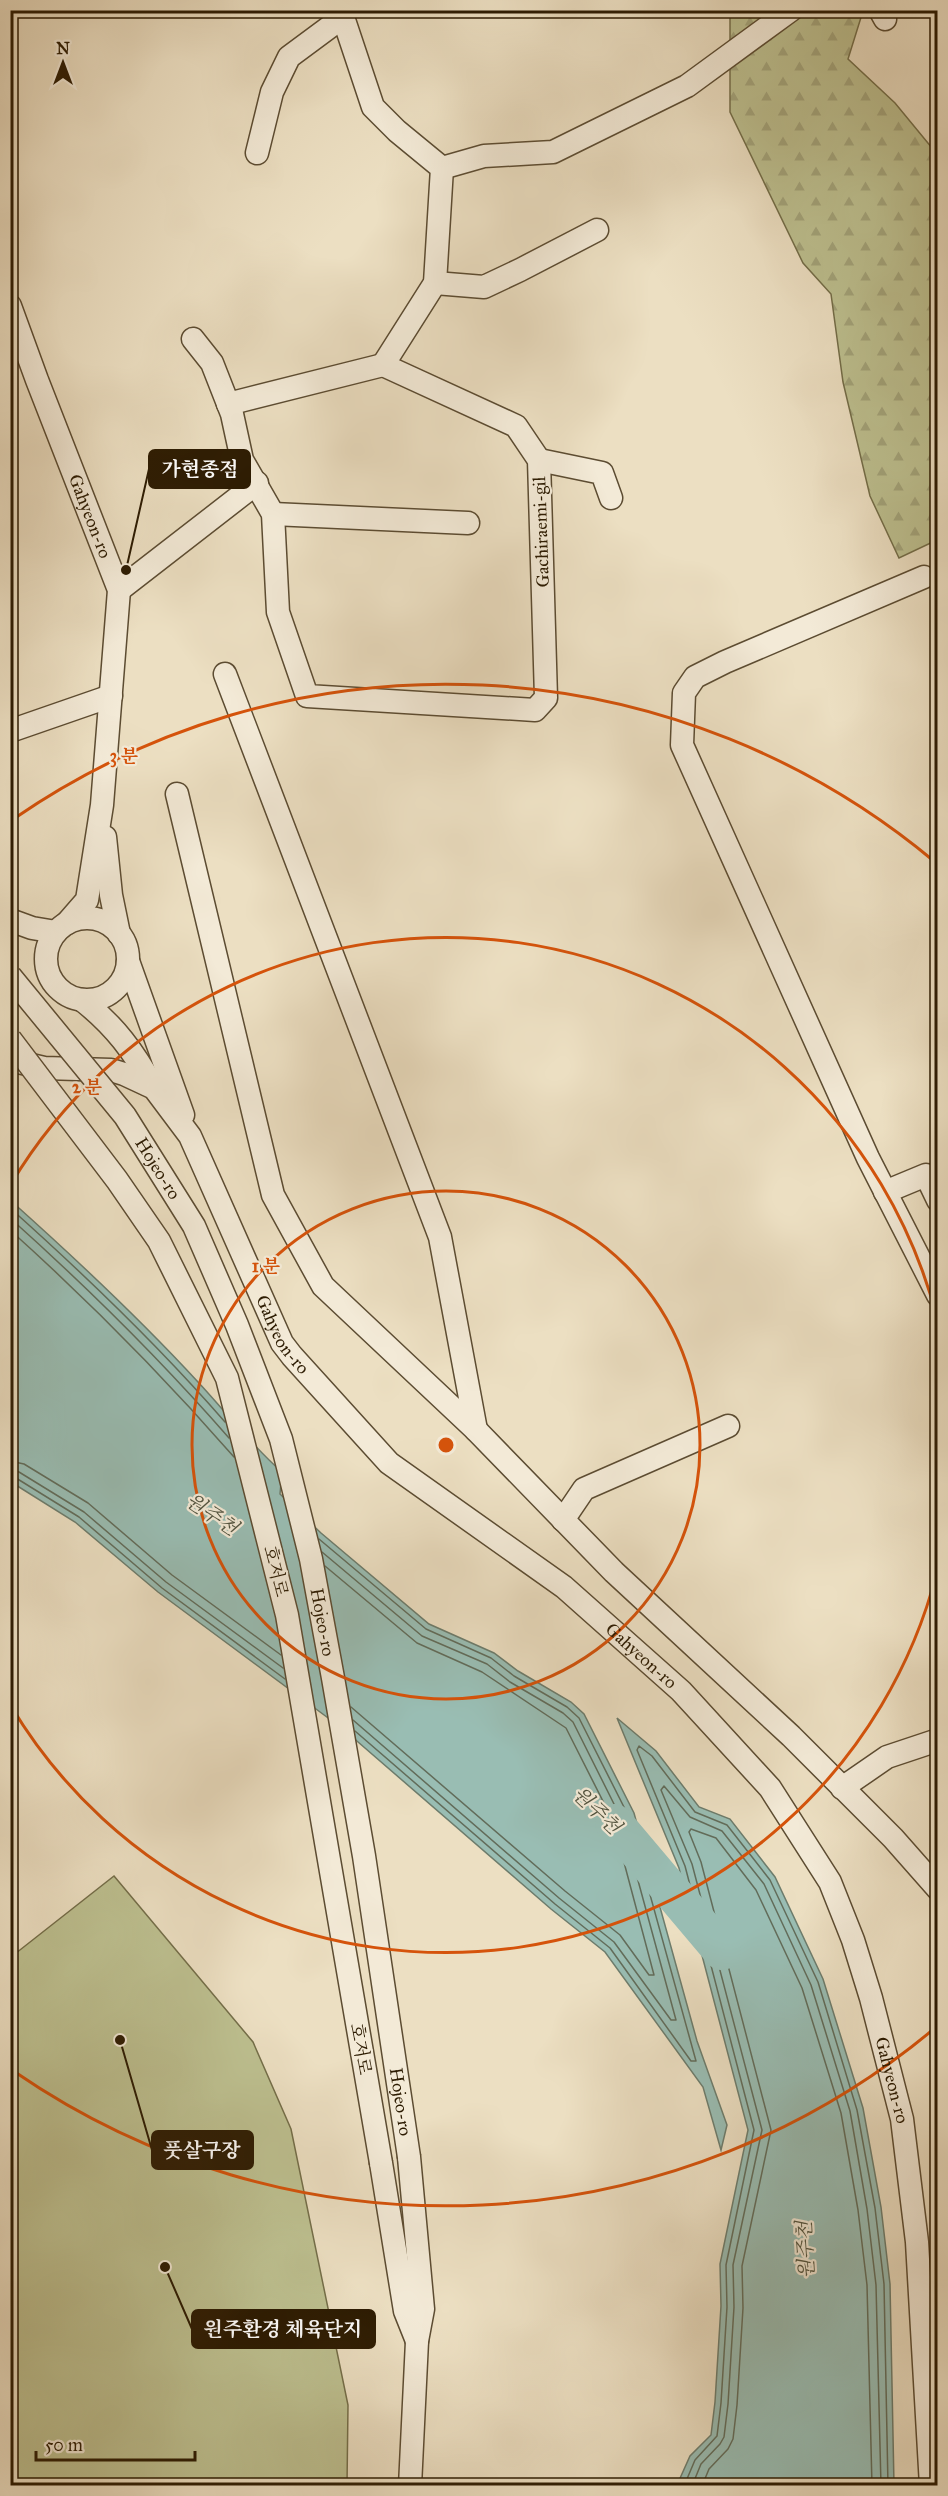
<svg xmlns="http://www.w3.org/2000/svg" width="948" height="2496" font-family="'IM FELL Great Primer','Noto Serif KR',serif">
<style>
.grass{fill:#bdc090;stroke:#746e49;stroke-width:1.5}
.forest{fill:url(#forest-firs);stroke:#746e49;stroke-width:1.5}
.water{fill:#99bdb3;stroke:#6d7c6c;stroke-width:1.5}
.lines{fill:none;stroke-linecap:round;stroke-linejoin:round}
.shore{stroke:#626c5a;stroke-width:1.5}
.river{stroke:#99bdb3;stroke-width:38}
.minor-casing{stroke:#5c4c32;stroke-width:25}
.minor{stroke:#f3ead7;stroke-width:22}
.minor-bridge-casing{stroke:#5c4c32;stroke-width:25;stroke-linecap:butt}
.minor-bridge{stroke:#f3ead7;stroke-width:22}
.ring{fill:none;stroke:#d5530b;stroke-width:3}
.labels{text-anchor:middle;stroke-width:4.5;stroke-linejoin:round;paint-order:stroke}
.street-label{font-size:18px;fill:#2c1b02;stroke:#f3ead7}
.water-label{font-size:20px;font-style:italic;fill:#525440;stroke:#f3ead7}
.centre{fill:#d5530b;stroke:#f3ead7;stroke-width:3}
.ring-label{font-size:18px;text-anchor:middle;font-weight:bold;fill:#d5530b;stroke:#f3ead7;stroke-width:4.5;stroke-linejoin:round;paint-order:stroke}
.leader{fill:none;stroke:#2c1b02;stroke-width:2}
.callout-dot{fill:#2c1b02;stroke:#f3ead7;stroke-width:2}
.callout{fill:#2c1b02;stroke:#2c1b02;stroke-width:2}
.callout-label{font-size:20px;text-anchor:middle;font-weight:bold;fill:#fff}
</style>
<defs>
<pattern id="forest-firs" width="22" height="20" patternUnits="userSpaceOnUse" patternTransform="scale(1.5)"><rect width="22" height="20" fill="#bdc090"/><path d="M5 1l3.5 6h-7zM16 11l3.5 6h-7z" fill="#a3a47b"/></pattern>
</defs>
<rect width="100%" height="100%" fill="#ecdfc2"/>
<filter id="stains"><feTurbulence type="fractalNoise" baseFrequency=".00333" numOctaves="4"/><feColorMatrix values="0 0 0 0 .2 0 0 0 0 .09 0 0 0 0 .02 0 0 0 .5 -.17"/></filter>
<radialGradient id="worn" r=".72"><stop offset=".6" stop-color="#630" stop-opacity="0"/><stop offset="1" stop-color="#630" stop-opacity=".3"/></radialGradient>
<!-- grass -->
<path class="grass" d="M114,1876L253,2042L291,2129L348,2405L347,2485H11V1957Z"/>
<!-- forest -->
<path class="forest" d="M730,11H863L848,59L895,103L937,154V540L899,558L870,496L843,382L831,294L803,263L730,112Z"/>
<!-- water -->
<path class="water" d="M10,1200C75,1258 139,1318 198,1382C226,1412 251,1445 282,1472L280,1494L321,1533L429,1624L494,1653L518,1671L571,1702L584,1714L634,1813L697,2041L727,2125L721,2150L703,2087L605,1952L551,1909L343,1729L158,1592L75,1522L11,1482Z
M617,1718L656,1751L699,1807L730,1819L775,1877L823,1979L863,2108L881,2207L890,2284L894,2485H677L690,2456L711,2435L715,2402L721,2306L720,2264L748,2130L679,1868Z"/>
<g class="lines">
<!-- shore -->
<path class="shore" d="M10,1208C85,1275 159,1346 225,1422
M10,1218C87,1287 161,1360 229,1438
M10,1230C89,1301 164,1377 234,1457
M10,1461L24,1464L88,1503L172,1575L281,1655
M10,1470L19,1472L84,1512L166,1582L283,1668
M10,1478H16L79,1517L162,1588L285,1679
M319,1539L426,1629L491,1658L514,1676L567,1707L579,1718L628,1815L696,2061H691L610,1948L555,1904L355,1731
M322,1552L422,1636L487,1664L510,1682L563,1713L573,1722L621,1818L676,2020H671L614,1942L559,1898L353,1720
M325,1566L417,1643L482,1672L566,1728L613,1821L654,1975H649L620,1935L565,1891L351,1707
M684,2486L695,2460L717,2436L721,2403L727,2307L726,2265L754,2130L685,1866L637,1750L639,1746L652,1756L695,1812L727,1825L770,1880L818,1982L857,2110L875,2208L884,2284L888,2486
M692,2486L701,2464L720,2444L724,2437L728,2404L734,2307L733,2265L762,2130L692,1864L661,1790L664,1786L690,1817L722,1831L764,1884L811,1985L850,2111L867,2209L876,2285L881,2486
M702,2486L709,2469L728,2449L733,2439L737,2405L743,2308L742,2266L771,2130L701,1862L689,1832L691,1829L716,1838L756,1890L802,1988L841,2113L858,2210L867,2285L872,2486"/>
<!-- river -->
<path class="river" d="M614,1823L722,1951"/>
<defs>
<g id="minor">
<path d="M337,10L343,17L373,107L397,131L442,168L435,283L383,365"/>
<path d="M880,10L885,19"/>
<path d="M257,153L272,92L289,57L343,17"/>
<path d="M442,168L484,156L553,152L687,86L791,10"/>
<path d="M435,283L484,287L520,270L597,230"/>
<path id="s1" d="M10,306L37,380L119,590L102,805L87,900L67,923"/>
<path d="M193,339L212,363L232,414L242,460L273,514L278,612L307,696L535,710L546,698L539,460L516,426L383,365"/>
<path d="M228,404L383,365"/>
<path d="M539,460L602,473L611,498"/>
<path d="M273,514L468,523"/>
<path d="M924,577L725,662L695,677L684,693L682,745L868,1158L938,1295"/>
<path d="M119,590L257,483"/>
<path d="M225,674L440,1237L476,1430"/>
<path d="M10,731L111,696"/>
<path d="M177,794L273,1195L323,1286L476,1430L614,1572L791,1736L893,1838L938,1889"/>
<path d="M105,837L111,895L119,934"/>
<circle cx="87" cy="959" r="41"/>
<path d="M10,920L32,928L56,932"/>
<path d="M128,961L183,1115"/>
<path d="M82,1000C115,1026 134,1052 154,1088"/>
<path id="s2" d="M10,1060L44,1068L111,1070L124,1074L154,1088L190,1136L282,1343L292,1356L389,1463L564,1587L681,1691L770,1788L830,1882L853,1940L871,1998L902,2119L917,2242L931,2486"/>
<path d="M885,1192L926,1175L938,1200"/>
<path d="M563,1520L584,1489L728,1426"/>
<path d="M842,1788L887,1757L938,1740"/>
<path d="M409,2157L423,2309L417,2341L410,2486"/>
<path d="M381,2163L405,2311L417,2341"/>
</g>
</defs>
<!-- minor casing -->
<use href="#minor" class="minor-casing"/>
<!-- minor -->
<use href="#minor" class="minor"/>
<defs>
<g id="minor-bridge">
<path id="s3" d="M10,976L125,1116L194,1226L237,1325L281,1439L311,1559L333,1678L364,1856L409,2157"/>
<path d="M10,1039L117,1180L159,1241L227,1378L287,1615L381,2163"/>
</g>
</defs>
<!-- minor-bridge casing -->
<use href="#minor-bridge" class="minor-bridge-casing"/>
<!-- minor-bridge -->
<use href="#minor-bridge" class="minor-bridge"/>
</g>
<!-- distance rings -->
<g class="ring">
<circle cx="446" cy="1445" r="254"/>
<path d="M937 1572A507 507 0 0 1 11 1706M11 1184A507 507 0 0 1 937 1318"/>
<path d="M935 2028A761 761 0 0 1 15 2072M15 818A761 761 0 0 1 935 862"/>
</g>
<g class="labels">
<!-- street labels -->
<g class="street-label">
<text dy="6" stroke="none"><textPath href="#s1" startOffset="225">Gahyeon-ro</textPath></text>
<text transform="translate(541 532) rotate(-92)" y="6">Gachiraemi-gil</text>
<text dy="6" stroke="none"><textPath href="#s3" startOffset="243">Hojeo-ro</textPath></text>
<text dy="6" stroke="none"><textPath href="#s2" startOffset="428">Gahyeon-ro</textPath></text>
<text transform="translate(276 1571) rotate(76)" y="6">호저로</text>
<text dy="6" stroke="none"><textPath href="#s3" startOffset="729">Hojeo-ro</textPath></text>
<text dy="6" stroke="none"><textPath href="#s2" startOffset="914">Gahyeon-ro</textPath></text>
<text transform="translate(361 2049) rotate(80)" y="6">호저로</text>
<text dy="6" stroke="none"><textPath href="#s2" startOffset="1418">Gahyeon-ro</textPath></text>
<text dy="6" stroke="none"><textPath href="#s3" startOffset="1215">Hojeo-ro</textPath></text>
</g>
<!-- water labels -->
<g class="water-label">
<text transform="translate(212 1514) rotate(34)" y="7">원주천</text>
<text transform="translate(597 1810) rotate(44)" y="7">원주천</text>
<text transform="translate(805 2250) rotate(-93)" y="7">원주천</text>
</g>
</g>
<circle cx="446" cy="1445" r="9" class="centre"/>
<g class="ring-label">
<text x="124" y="762">3 분</text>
<text x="87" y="1093">2 분</text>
<text x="266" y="1272">1 분</text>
</g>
<!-- callouts -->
<path class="leader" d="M126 570L149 469M120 2040L152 2150M165 2267L192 2329"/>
<g class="callout-dot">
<circle cx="126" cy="570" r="6"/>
<circle cx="120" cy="2040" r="6"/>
<circle cx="165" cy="2267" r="6"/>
</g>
<g class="callout">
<rect x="149" y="450" width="101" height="38" rx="6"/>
<rect x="152" y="2131" width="101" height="38" rx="6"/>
<rect x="192" y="2310" width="183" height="38" rx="6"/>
</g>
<g class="callout-label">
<text x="200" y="476">가현종점</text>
<text x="202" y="2157">풋살구장</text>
<text x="283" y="2336">원주환경 체육단지</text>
</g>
<!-- margin -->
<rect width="948" height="2496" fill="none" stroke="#ecdfc2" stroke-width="36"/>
<rect x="12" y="12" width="924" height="2472" fill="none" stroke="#2c1b02" stroke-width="3"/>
<rect x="18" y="18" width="912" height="2460" fill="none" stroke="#2c1b02" stroke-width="1.5"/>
<!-- north arrow -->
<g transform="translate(63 63)" stroke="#f3ead7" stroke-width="4.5" paint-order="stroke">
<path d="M0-4.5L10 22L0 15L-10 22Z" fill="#2c1b02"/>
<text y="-9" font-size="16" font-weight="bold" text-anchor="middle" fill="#2c1b02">N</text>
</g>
<!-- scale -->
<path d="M36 2451v9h159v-9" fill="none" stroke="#2c1b02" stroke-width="3"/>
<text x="45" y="2451" font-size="18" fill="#2c1b02" stroke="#f3ead7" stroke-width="4.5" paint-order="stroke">50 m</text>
<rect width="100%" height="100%" filter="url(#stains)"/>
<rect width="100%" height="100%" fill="url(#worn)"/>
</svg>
